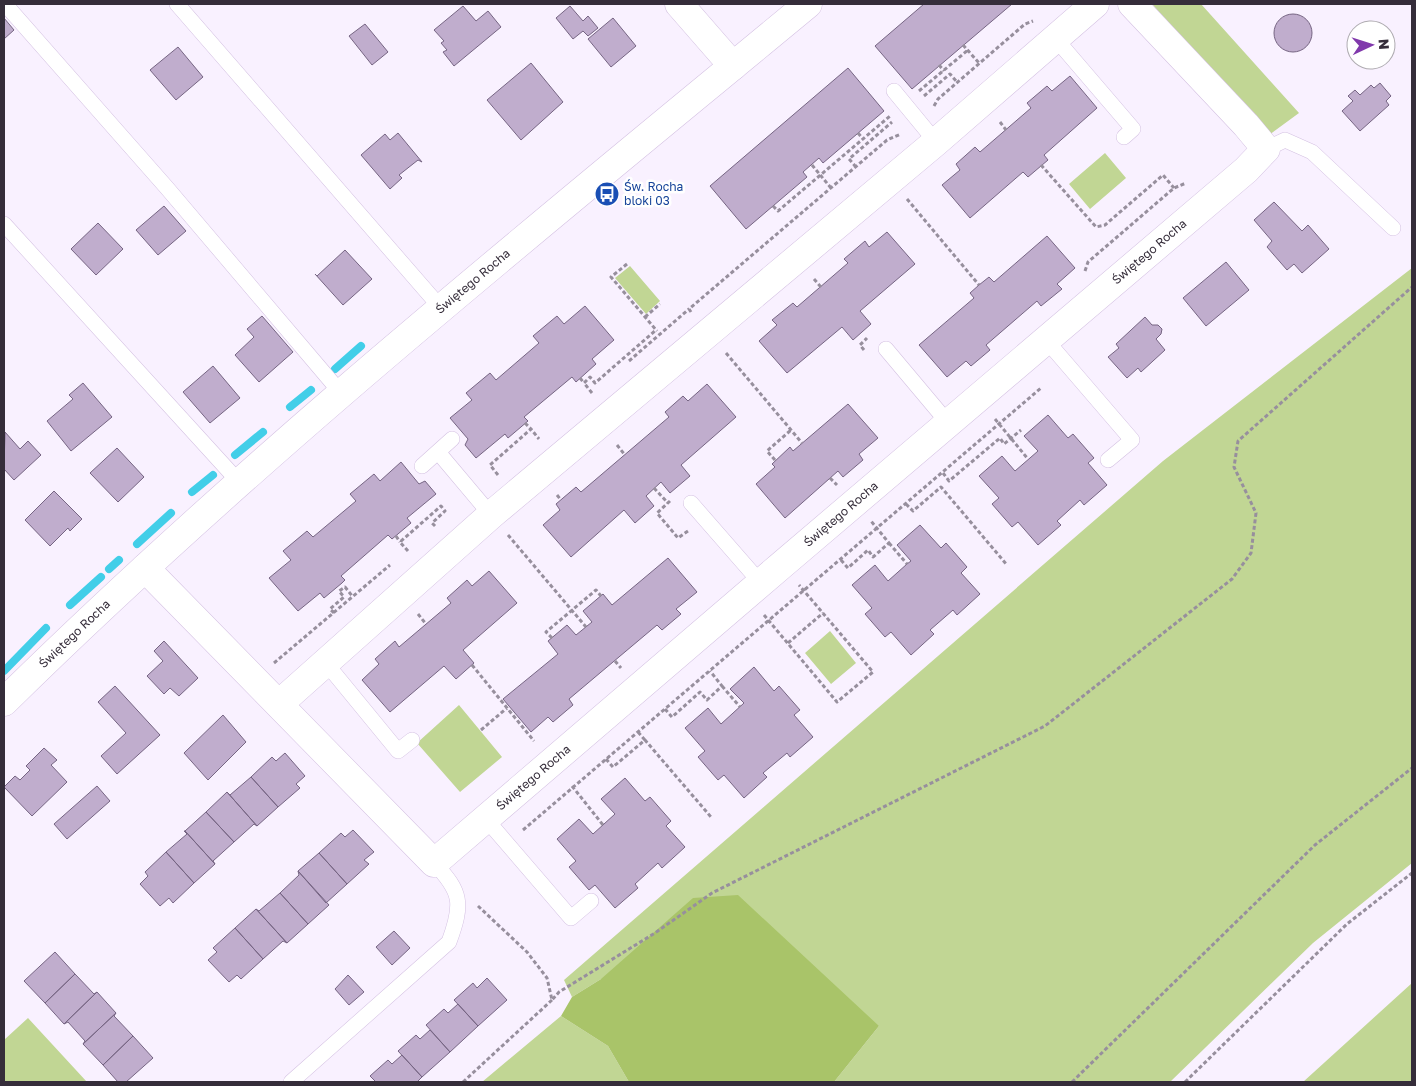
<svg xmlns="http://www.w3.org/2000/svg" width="1416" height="1086" font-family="'Golos Text',sans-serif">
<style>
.green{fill:#c1d694}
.forest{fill:#a9c469}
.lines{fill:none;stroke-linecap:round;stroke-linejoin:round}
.stream{stroke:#42cee8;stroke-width:8}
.building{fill:#c0adcd;stroke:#766583}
.lane-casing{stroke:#d4c1e2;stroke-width:16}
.street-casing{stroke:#d4c1e2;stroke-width:29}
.secondary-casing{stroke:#d4c1e2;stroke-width:29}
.path{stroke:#978f9d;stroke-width:3;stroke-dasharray:4 2.5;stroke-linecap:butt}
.lane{stroke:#fff;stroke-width:15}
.street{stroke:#fff;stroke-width:28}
.secondary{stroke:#fff;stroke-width:28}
.labels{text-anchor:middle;stroke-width:5;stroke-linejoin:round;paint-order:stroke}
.transit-label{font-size:12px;fill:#164399;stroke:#fff;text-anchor:start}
.street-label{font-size:12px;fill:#352d3a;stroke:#fff}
</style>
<rect width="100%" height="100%" fill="#f9f1ff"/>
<!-- green -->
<path class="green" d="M1152,4H1201L1299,113L1269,135Z
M1105,153L1126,178L1090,209L1069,184Z
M630,266L660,301L646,314L615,278Z
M1412,268V863L1313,943L1170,1082H834L879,1026L601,979L572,997L564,980L1163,461Z
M830,631L856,663L831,684L805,653Z
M459,705L502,757L460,792L417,743Z
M1412,983V1082H1303Z
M561,1016L608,1046L629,1082H482Z
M28,1018L87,1082H4V1040Z"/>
<!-- forest -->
<path class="forest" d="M738,895L879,1026L834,1082H629L608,1046L561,1016L572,997L601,979L693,898Z"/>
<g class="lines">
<!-- stream -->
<path class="stream" d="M335,369L361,346
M290,407L311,390
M235,455L263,432
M192,492L213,475
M137,544L171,513
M109,569L119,560
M70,605L101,577
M4,671L46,628"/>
</g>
<!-- building -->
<path class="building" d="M924,4H1012L912,89L875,46Z
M463,6L476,21L488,11L501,27L454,66L443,52L447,50L441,43L444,41L434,30Z
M570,6L583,21L588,16L598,28L588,36L583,31L573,39L556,18Z
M1274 33a19 19 0 1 1 38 0a19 19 0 1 1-38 0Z
M4,18L14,30L4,39Z
M613,18L636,46L611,67L588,39Z
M365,24L388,52L372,65L349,36Z
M178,47L203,77L176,100L150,70Z
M531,63L563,102L521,140L487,100Z
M848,68L884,111L823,163L819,158L803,172L807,177L746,229L710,186Z
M1070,76L1097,108L1044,155L1048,160L1028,177L1023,172L970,218L942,185L960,170L956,164L975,147L980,152L1031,108L1027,103L1047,86L1052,91Z
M1380,83L1391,96L1386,101L1389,105L1360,131L1342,111L1353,101L1348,96L1355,90L1360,95L1371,85L1374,88Z
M398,133L422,162L418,160L399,175L402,178L390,189L361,155L385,134L390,140Z
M1274,202L1302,231L1308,225L1329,249L1302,273L1294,264L1287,270L1267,247L1272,241L1254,220Z
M164,206L186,231L158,255L136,230Z
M98,223L123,249L96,275L71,249Z
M887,232L915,264L860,311L871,324L853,340L842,327L787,373L759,341L777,325L772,320L793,303L797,307L848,263L844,259L865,241L869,247Z
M1047,236L1075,268L1057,284L1062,289L1041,306L1037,301L986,345L990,350L971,366L966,361L947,377L919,345L974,298L970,293L979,285L989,277L994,282Z
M345,250L372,279L343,305L315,274L317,276Z
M1226,262L1249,290L1206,326L1183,298Z
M585,306L614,340L592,359L596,364L576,382L572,377L524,417L528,421L508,438L505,434L476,458L465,445L468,439L450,418L472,400L466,393L490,373L496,380L539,343L533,336L557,316L564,324Z
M262,316L293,352L259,382L235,355L254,337L247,329Z
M1145,317L1152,325H1158L1162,329L1161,334L1156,339L1165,350L1141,372L1138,368L1127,378L1108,357L1119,348L1116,344Z
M213,366L240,398L210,423L183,392Z
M83,383L112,417L71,451L47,421L73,399L69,395Z
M707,384L736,417L681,465L690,476L670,493L661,482L646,496L654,506L635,523L624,510L571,557L543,525L560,510L556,504L576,487L581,492L669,417L665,412L683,396L688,401Z
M848,404L878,438L859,454L863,460L843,477L838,471L785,518L756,484L775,467L772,464L790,447L793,451Z
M1048,415L1068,438L1073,434L1094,458L1088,463L1107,485L1084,505L1080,500L1057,521L1061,525L1038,545L1018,522L1012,527L992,504L999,498L979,476L1002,456L1015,471L1038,451L1024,436Z
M5,432L20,449L28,441L41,455L14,480L4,469Z
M117,448L144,477L118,502L90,473Z
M401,462L419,484L425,481L436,494L407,518L411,523L392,539L388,535L341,576L345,580L342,583L324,598L320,593L298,611L269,578L291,560L283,551L307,531L313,537L356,501L350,494L374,474L380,481Z
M54,491L82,519L70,531L68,528L50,546L25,520Z
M920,525L941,548L946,543L967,567L961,573L980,594L957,615L953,610L930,630L934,634L911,655L891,632L885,637L865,614L872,608L852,585L875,565L888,581L907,564L911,561L897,545Z
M668,558L697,592L676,609L681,614L662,630L657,625L569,699L573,705L553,722L548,717L531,732L503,699L558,654L548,641L567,625L576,635L592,622L583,611L603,594L612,605Z
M489,571L517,603L463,650L474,663L456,679L444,666L390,712L362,680L379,664L375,659L395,641L399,647L451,603L447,598L467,580L472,586Z
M164,641L198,678L179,696L170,688L164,694L147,676L163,661L154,651Z
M754,667L774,691L779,686L800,710L794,715L813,737L790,757L787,753L763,773L767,777L744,798L724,775L718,780L698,757L705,751L685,728L708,708L721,724L744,703L730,689Z
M115,686L160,735L117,774L101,756L126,733L98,702Z
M223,715L246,742L208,780L184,753Z
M44,748L57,760L51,765L67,782L32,816L4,787L15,776L20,780L30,770L26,766Z
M285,753L305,776L296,784L300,788L278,807L251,777L272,757L276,761Z
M251,777L278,807L257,826L227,792L230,795Z
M625,778L645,801L650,797L671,821L666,826L685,847L662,868L658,863L635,884L638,888L615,908L595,885L589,890L569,867L576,861L557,839L579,819L593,834L615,814L601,799Z
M97,786L110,801L67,839L54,824Z
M227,792L257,826L254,824L234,842L206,812Z
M206,812L234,842L213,861L215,864L185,831Z
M353,830L374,852L364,860L369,864L347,884L319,853L341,833L345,837Z
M184,831H185L215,864L194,883L166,852L187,834Z
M166,852L194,883L173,903L169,898L160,906L140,884L148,876L145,872Z
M319,853L347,884L326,903L298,871Z
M298,871L329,905L308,924L280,893L299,875Z
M280,893L308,924L287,943L256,909L259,911Z
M256,909L287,943L283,941L263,959L235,928Z
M235,928L263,959L241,979L237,975L229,982L208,960L217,952L213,948Z
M394,931L410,948L392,965L376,947Z
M55,952L75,974L45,1003L24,981Z
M75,974L94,994L97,992L64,1024L45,1003Z
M348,975L364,992L349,1005L335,989Z
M487,978L507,1000L478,1026L454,1000L473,983L477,988Z
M97,992L116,1013L83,1044L85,1041L68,1022L64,1024Z
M458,1004L478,1026L450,1052L426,1025L444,1009L448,1013Z
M116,1013L114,1016L133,1036L103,1065L83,1044Z
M430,1030L450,1052L422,1077L398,1051L416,1035L420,1039Z
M133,1036L153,1058L126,1082H118L103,1065Z
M402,1055L422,1077L417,1082H376L370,1076L388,1060L392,1064Z"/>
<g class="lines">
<defs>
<path id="lane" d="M5,4L167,188L341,393
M177,4L441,308
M1055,38L1133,129L1124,137
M894,91L936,142
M1266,149L1285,140L1312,152L1393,228
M4,224L239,482
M1046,340L1132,440L1108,460
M886,349L949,424
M438,452L491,515
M422,466L452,439
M691,503L760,582
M325,662L398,751L412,740
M485,818L571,918L591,901
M291,1082L449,942C463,904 462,892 434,863"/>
<g id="street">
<path d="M679,4L733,66"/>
<path id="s1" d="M145,568L434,863C704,631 974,400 1246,170L1266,149L1246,125L1132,4"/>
<path d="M279,704L491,515L936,142L1095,4"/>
</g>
<g id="secondary">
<path id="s2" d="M4,702C257,453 535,230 808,4"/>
</g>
</defs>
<!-- lane casing -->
<use href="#lane" class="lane-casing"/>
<!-- street casing -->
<use href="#street" class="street-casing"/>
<!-- secondary casing -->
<use href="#secondary" class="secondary-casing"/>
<!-- path -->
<path class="path" d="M963,45L979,63
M939,65L944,71
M919,91L968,50
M924,96L950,74L957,82
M934,106L938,99L1025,24L1033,21
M1000,122L1006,130
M858,133L863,139
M812,165L831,188
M1041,165L1096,227L1105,225L1163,175L1174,188
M856,167L849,159L892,122
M907,199L979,285
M773,206L778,211L890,116
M627,264L611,277L657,331
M1085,271L1088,262L1174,188L1186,183
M814,279L821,287
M691,312L689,309L887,140L901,134
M645,317L660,304
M864,350L860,345L867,338
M726,353L802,443
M629,361L689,309
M580,378L584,383
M592,393L584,383L590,377L595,383L656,330
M995,419L1028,459
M525,423L531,429
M617,445L625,455
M775,460L767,451L791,430
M943,473L949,481L1000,438L1004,444L1021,430
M498,475L490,465L531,429L539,439
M830,478L837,485
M654,488L668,503
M557,495L561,500
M670,501L657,513L678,538L688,531
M906,504L913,511L941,487L1007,565
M508,535L586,627
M396,536L400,542
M889,543L907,564
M408,551L400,542L441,506L445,511L432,523L436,527
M841,560L848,568L868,550L873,557L889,543L871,521
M334,613L330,609L344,597L339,591L345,587L353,597
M418,614L426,624
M764,615L837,702L873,672L799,585
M552,638L546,632L596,590L601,596
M788,643L823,613
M615,661L621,668
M274,663L390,565
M472,665L534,741
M722,686L740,707
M665,709L672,717L700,692L707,700L722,686L710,671
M481,730L507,708
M638,732L645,740
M606,759L613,767L645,740L711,817
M572,786L603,825
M523,830L1041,388
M478,906L527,952L547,978L552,1000L559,992L655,933L712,893L1045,726L1232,579L1251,553L1256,513L1234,467L1238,441L1412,287
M463,1082L552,1000
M1072,1082L1315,845L1412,768
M1185,1082L1347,924L1412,873"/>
<!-- lane -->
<use href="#lane" class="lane"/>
<!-- street -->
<use href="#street" class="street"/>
<!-- secondary -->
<use href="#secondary" class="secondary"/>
</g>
<!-- icons -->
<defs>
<symbol id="bus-disc" viewBox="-11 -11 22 22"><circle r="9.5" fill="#1a4fb4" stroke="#fff"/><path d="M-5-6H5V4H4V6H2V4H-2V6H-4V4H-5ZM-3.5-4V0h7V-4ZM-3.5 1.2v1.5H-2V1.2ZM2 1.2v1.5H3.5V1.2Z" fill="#fff"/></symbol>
</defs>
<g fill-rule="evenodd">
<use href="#bus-disc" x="593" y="180" width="28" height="28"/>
</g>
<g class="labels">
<!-- transit labels -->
<g class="transit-label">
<text x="624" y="191">Św. Rocha<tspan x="624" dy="14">bloki 03</tspan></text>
</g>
<!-- street labels -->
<g class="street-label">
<text dy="4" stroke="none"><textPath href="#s1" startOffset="1354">Świętego Rocha</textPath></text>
<text dy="4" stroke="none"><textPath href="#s2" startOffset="630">Świętego Rocha</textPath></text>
<text dy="4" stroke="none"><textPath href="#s1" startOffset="949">Świętego Rocha</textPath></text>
<text dy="4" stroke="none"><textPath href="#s2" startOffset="98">Świętego Rocha</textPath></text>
<text dy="4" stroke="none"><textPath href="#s1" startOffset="544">Świętego Rocha</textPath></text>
</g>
</g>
<!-- border -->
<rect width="1416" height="1086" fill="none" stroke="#352d3a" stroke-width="10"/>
<!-- north arrow -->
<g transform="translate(1371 45) rotate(86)"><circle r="24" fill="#ffffff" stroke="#aeabb0"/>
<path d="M0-4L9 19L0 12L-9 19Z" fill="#8139ac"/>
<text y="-8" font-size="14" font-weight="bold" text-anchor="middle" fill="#352d3a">N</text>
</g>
</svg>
